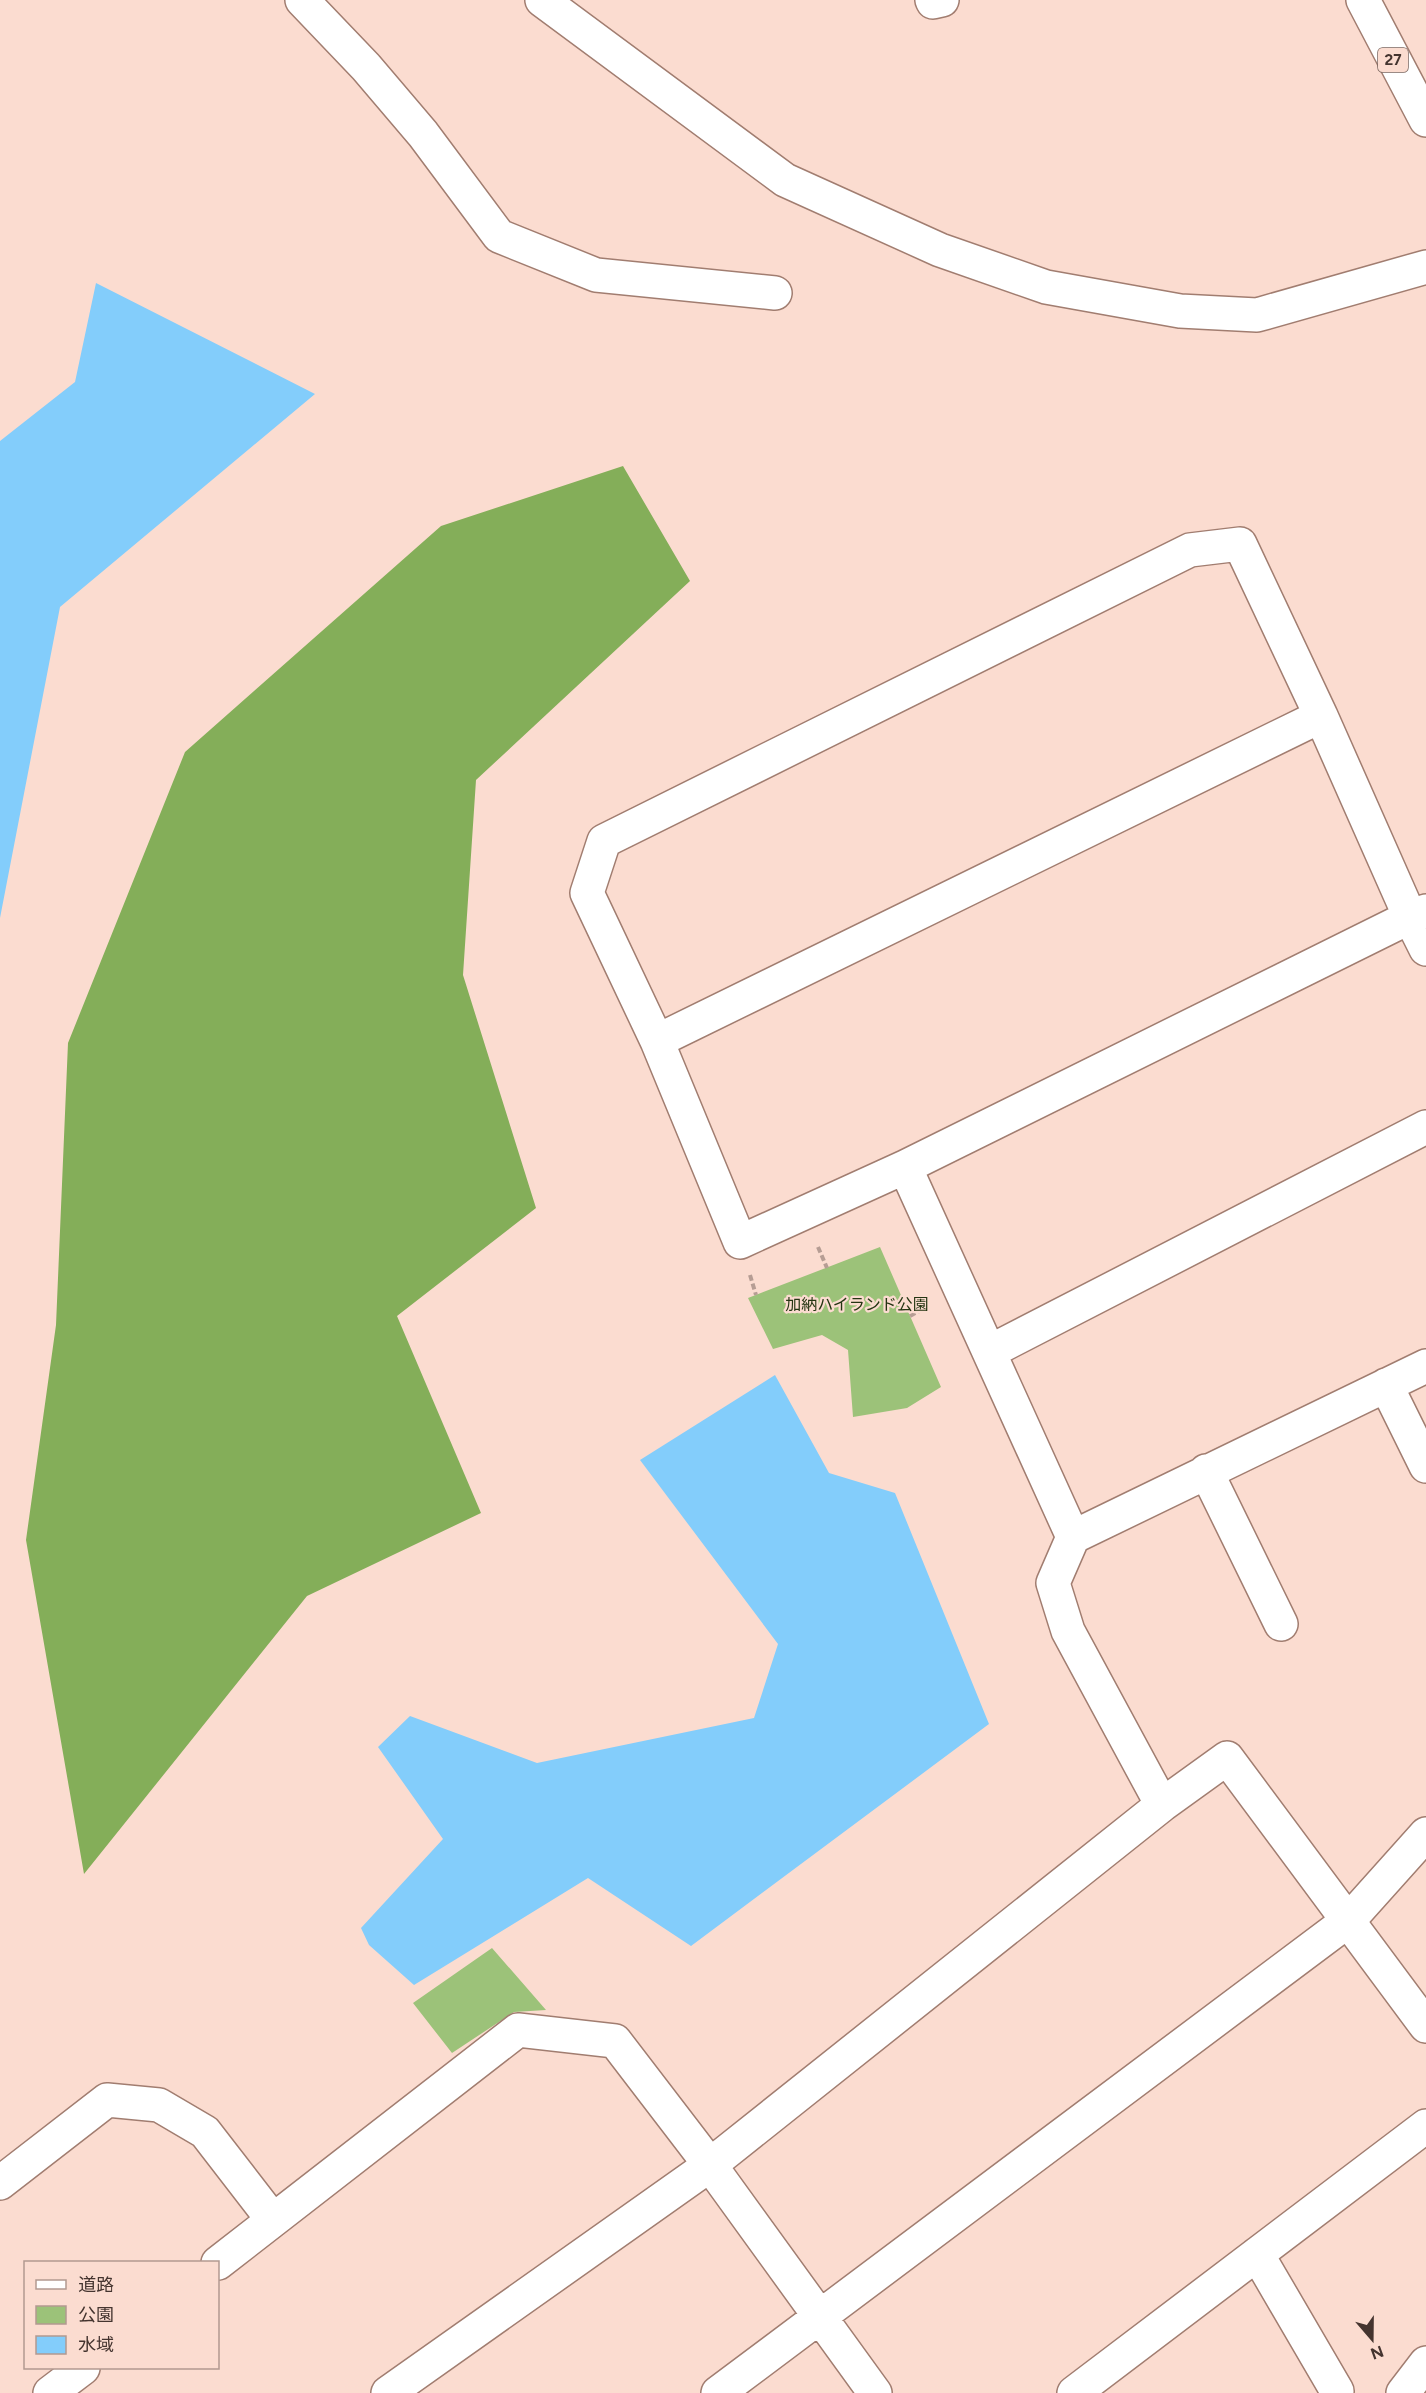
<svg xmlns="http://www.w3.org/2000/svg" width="1426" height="2393" font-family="Figtree,'Noto Sans JP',sans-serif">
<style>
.green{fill:#9cc279}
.forest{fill:#84ae59}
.water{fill:#83cdfb}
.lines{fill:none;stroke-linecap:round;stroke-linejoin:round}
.street-casing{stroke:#a17d70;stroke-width:36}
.primary-casing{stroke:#a17d70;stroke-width:36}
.path{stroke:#b69d94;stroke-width:4;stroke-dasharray:6 3;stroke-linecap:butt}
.street{stroke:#fff;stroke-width:33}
.primary{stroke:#fff;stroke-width:33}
.labels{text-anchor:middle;stroke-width:4.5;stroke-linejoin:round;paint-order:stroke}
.shield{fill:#fbdcd0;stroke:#7b665f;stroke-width:1.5}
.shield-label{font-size:15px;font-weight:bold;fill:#44342f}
.park-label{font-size:16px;fill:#243512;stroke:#fbdcd0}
</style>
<rect width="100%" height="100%" fill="#fbdcd0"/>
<!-- green -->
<path class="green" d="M880,1247L941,1387L907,1408L853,1417L848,1350L822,1335L773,1349L748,1298Z
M492,1948L546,2010L514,2012L452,2053L413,2003Z"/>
<!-- forest -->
<path class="forest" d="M623,466L690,581L476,780L463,975L536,1208L397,1316L481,1513L307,1596L84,1874L26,1540L56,1325L68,1043L185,752L441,526Z"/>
<!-- water -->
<path class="water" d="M96,283L315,394L60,607L0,918V441L75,382Z
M775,1375L829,1473L895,1493L989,1724L691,1946L588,1878L414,1985L369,1945L361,1928L443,1839L378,1747L410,1716L537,1763L754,1718L778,1644L640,1460Z"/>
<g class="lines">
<defs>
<path id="street" d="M302,0L366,67L423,134L499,236L596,275L775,293
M542,0L785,180L940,250L1046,287L1180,311L1257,315L1426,267
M932,0L933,2L942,0
M1426,911L1410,917L905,1167L740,1242L657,1041L587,893L604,841L1190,550L1240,544L1321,716L1410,917L1426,949
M657,1041L1321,716
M905,1167L1073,1537
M989,1352L1426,1127
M1386,1385L1426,1466
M1206,1471L1281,1624
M1162,1805L1068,1631L1053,1583L1073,1537L1426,1366
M0,2183L107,2100L159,2105L205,2132L273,2220
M1257,2254L1337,2391L1335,2393
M218,2263L518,2030L615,2041L710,2165L875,2393
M50,2393L83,2368
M388,2393L710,2165L1162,1805L1227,1758L1426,2026
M718,2393L1349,1920L1426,1834
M1074,2393L1426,2126
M1403,2393L1426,2363"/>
<path id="primary" d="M1363,0L1426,120"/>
</defs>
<!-- street casing -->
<use href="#street" class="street-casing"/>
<!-- primary casing -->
<use href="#primary" class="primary-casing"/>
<!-- path -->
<path class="path" d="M818,1247L827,1268
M750,1275L756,1295
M910,1316L928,1306"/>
<!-- street -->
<use href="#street" class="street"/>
<!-- primary -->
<use href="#primary" class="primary"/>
</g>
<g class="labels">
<!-- shield labels -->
<rect class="shield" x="1378" y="48" width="30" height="24" rx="4.5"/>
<g class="shield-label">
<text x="1393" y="65">27</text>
</g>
<!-- park labels -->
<g class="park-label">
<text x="857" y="1310">加納ハイランド公園</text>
</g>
</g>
<!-- legend -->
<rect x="24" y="2261" width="195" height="108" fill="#fbdcd0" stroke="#b29990" stroke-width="1.5"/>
<rect x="36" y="2280" width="30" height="9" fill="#ffffff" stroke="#b29990" stroke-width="1.5"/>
<text x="78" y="2291" font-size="18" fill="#44342f">道路</text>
<rect x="36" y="2306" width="30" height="18" fill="#9cc279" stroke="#b29990" stroke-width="1.5"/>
<text x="78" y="2321" font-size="18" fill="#44342f">公園</text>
<rect x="36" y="2336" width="30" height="18" fill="#83cdfb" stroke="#b29990" stroke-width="1.5"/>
<text x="78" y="2351" font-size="18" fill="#44342f">水域</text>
<!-- north arrow -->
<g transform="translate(1372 2339) rotate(160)" stroke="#fbdcd0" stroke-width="4.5" paint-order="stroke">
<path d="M0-4.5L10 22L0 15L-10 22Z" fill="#44342f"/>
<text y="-9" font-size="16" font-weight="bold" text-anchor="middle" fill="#44342f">N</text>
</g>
</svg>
